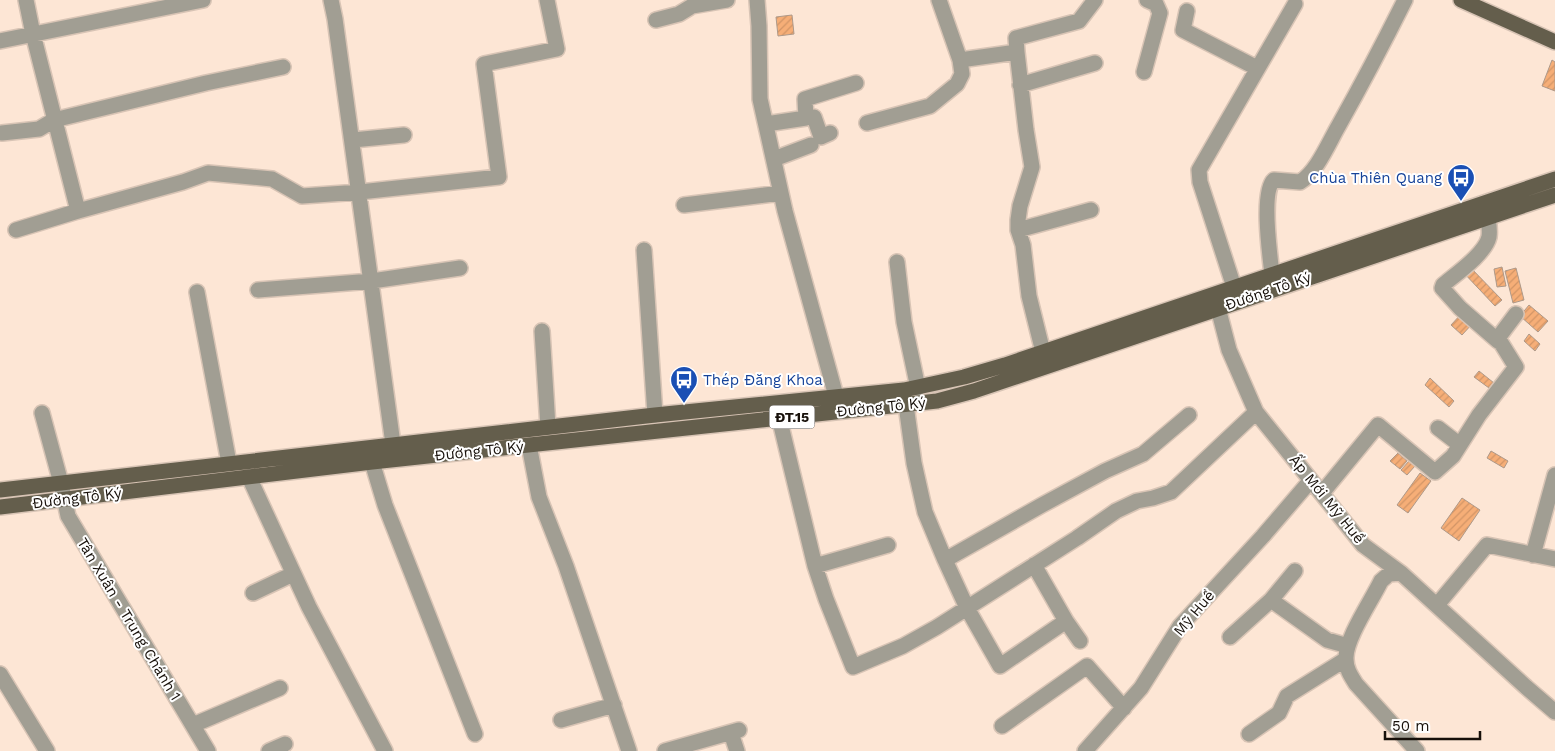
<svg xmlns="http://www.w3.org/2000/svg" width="1555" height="751" font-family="'Work Sans',sans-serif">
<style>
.building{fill:url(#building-hatch);stroke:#ae9989}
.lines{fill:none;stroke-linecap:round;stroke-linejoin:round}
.minor-casing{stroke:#d8c4b5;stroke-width:18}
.major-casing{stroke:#d8c4b5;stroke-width:18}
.minor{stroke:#a19e93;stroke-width:15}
.major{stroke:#645e4c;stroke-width:15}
.labels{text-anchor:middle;stroke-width:4;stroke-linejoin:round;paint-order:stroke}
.shield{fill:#fff;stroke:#5d5854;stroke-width:1}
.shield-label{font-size:14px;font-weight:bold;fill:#17100a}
.transit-label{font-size:15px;fill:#164399;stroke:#fff;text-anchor:end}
.street-label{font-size:15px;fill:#17100a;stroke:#fff}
</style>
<defs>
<pattern id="building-hatch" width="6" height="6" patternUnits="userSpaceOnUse" patternTransform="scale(1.25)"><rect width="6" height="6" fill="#f6ae77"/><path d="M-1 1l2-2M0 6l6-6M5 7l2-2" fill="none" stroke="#d29566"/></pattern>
</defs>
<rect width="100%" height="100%" fill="#fde6d5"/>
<!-- building -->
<path class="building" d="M792,15L794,34L778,36L776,17Z
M1552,60L1555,62V91L1542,86Z
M1468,265L1502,300L1495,306L1462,271Z
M1502,267L1506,286L1497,287L1494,269Z
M1516,268L1524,300L1513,303L1505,271Z
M1529,305L1548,321L1538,332L1520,316Z
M1462,313L1473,323L1462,335L1451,325Z
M1529,334L1540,344L1535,351L1524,341Z
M1479,371L1494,383L1489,388L1474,377Z
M1430,378L1454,401L1449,407L1425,385Z
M1491,451L1508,461L1504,468L1487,458Z
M1398,453L1407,461L1400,469L1390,461Z
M1409,461L1415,466L1407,475L1401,470Z
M1420,473L1431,481L1408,513L1397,505Z
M1462,498L1480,510L1459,541L1441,528Z"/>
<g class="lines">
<defs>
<path id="minor" d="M26,0L33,34L78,211L183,182L208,173L272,179L302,196L360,192L499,177L484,64L557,49L547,0
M331,0L335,19L393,444
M757,0L759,26L760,99L785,211L836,396
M939,0L960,60L1017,52L1026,130L1032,167L1020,206L1018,220V230L1023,245L1029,296L1043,352
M1187,11L1183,30L1257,68
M656,20L679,14L692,6L727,0
M0,41L203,0
M1017,52L1016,38L1079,21L1095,0
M1144,72L1160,13L1156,4L1147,0
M1020,85L1095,63
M814,117L821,137L830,133
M867,123L930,106L957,84L962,74L960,60
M766,124L806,118L805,99L856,83
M2,133L39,129L54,120L206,83L283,67
M353,140L404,135
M774,159L811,145
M684,205L781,193
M1488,218C1489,224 1490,231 1489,237C1485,254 1456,274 1443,285L1442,288L1460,308L1498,341
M16,230L78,211
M1018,230L1091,210
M644,250L655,415
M897,262L904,322L918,388
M1272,274C1270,257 1261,191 1274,180L1300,182C1317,172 1329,142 1339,125C1362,84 1384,42 1405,0
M1234,287L1200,182L1199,170L1295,4
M258,290L372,281L460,268
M197,292L229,463
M1218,308L1229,350L1256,412L1363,545L1401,573L1526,687L1555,712
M542,331L548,427
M776,405L815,566L826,599L853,667L903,646L937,627L1077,538L1116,511L1137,501L1153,498L1171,492L1256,412
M906,405L914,463L925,512L945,560L967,608L1000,666L1066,621L1034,565
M42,413L61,483L68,516L208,751
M1438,428L1460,445
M529,445L539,497L566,566L629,751
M372,462L385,505L475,734
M249,477L309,607L385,751
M1322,493L1378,425L1435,472L1453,456L1479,415L1516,367L1498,338L1516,314
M1533,555L1555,475
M945,560L1042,505L1105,471L1143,454L1189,415
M815,566L888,545
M1401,573L1389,574L1381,581C1372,600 1345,639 1346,659C1346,669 1351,676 1356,684L1417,751
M253,593L293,574
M1271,600L1295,571
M1437,605L1487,545L1555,559
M1066,621L1080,641
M1230,637L1271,600L1327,640L1348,646
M0,674L47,751
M561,720L614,705
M193,725L280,688
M1002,726L1087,666L1124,708
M731,733L737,751
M1249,734L1279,713L1287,696L1346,659
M269,751L285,744
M665,751L739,730
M1085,751L1141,688L1180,626L1263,536L1311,480"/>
<path id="major" d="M1461,0L1555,42
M0,490L655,415L904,390L964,377L1005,365L1555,179
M0,507L372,462L937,401L974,391L1555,195"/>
</defs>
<!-- minor casing -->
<use href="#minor" class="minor-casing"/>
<!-- major casing -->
<use href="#major" class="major-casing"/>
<!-- minor -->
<use href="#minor" class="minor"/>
<!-- major -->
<use href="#major" class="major"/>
</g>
<!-- icons -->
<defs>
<symbol id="bus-pin" viewBox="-11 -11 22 30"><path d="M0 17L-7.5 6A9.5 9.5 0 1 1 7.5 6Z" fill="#1a4fb4" stroke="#fff"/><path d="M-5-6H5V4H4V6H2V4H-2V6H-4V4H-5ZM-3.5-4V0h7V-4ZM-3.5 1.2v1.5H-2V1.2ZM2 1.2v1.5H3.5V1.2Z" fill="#fff"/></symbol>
</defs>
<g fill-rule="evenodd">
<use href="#bus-pin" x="1445" y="162" width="32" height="43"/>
<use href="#bus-pin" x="668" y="364" width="32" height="43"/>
</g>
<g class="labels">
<!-- shield labels -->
<rect class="shield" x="769.5" y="405.5" width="45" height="23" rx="4"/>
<g class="shield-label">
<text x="792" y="422">ĐT.15</text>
</g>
<!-- transit labels -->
<g class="transit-label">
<text x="1442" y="183">Chùa Thiên Quang</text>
<text x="703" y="385" text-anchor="start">Thép Đăng Khoa</text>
</g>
<!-- street labels -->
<g class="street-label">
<text transform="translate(1268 291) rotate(-19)" y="5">Đường Tô Ký</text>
<text transform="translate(881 407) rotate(-6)" y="5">Đường Tô Ký</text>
<text transform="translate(479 451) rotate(-6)" y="5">Đường Tô Ký</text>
<text transform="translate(77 498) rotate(-7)" y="5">Đường Tô Ký</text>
<text transform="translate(1327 499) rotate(51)" y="5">Ấp Mới Mỹ Huề</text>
<text transform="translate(1194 613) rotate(-50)" y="5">Mỹ Huề</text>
<text transform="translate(129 619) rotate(59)" y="5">Tân Xuân - Trung Chánh 1</text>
</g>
</g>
<!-- scale -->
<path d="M1385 731v8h95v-8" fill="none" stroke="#17100a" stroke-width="2.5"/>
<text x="1392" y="731" font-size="15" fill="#17100a" stroke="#ffffff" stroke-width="4" paint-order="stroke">50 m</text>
</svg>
